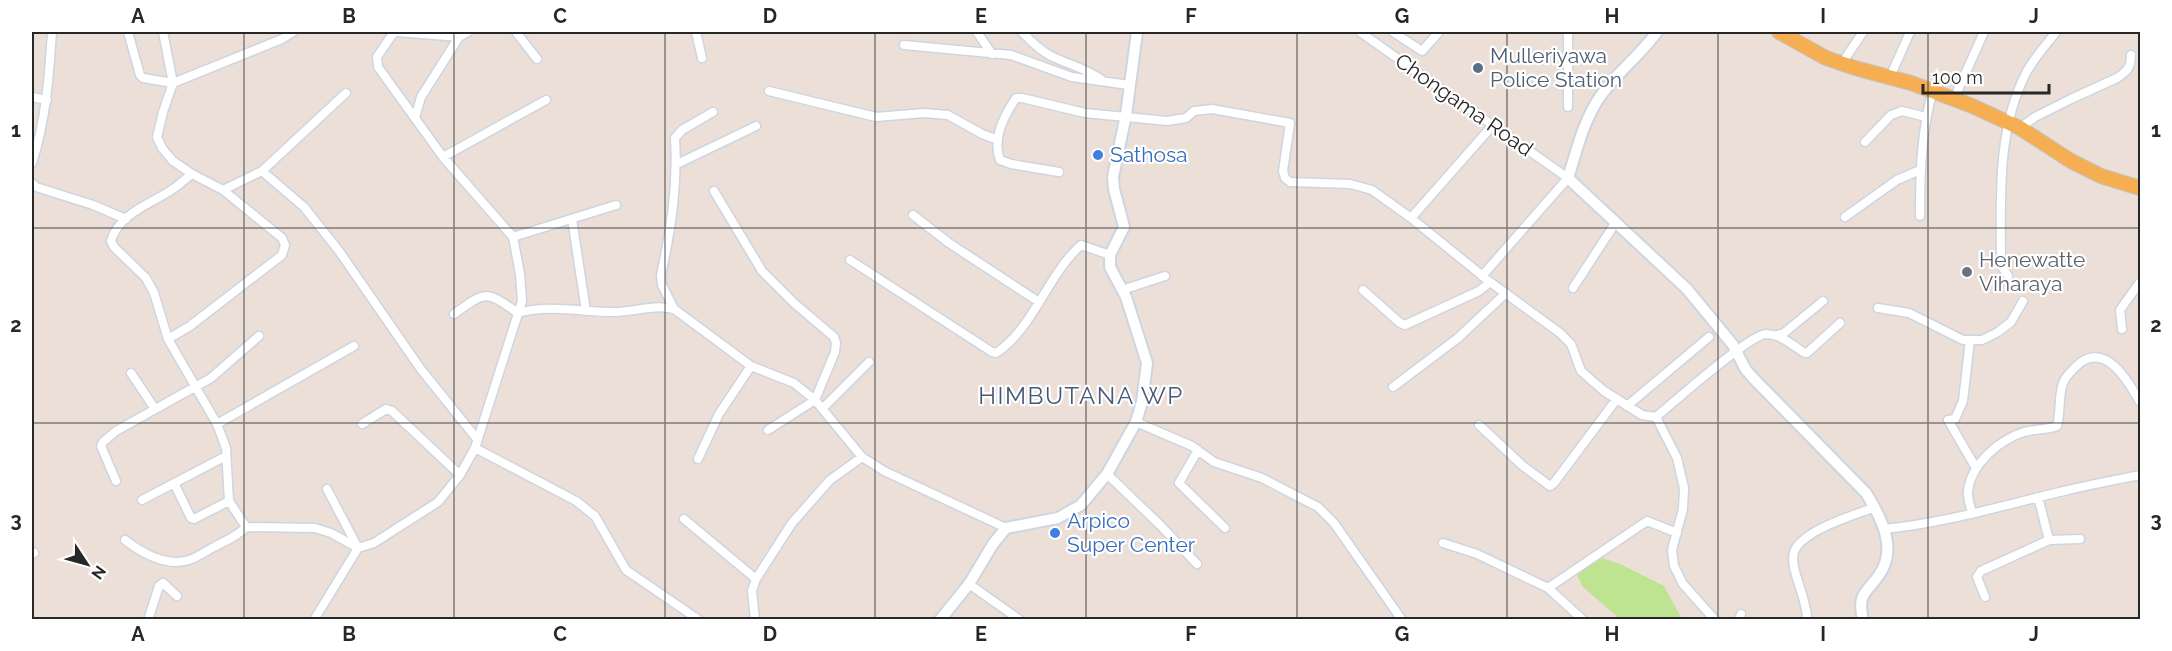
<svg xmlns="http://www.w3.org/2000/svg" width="2172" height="651" font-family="Raleway,sans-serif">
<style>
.green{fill:#bee491}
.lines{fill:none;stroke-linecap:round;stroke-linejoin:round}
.minor-casing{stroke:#cdd5e1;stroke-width:11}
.tertiary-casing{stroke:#cdd5e1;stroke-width:14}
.primary-casing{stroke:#c3c3c3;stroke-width:16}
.minor{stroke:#fff;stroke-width:8}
.tertiary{stroke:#fff;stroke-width:10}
.primary{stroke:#f5af52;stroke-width:14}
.grid{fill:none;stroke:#272727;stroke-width:1.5;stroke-opacity:0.55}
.service-dot{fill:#5c6f8a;stroke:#fff;stroke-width:2}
.shop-dot{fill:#3f7fe0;stroke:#fff;stroke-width:2}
.worship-dot{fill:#6b7280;stroke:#fff;stroke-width:2}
.labels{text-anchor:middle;stroke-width:4.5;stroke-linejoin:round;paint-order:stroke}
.service-label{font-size:21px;fill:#4e5e75;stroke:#fff;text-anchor:start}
.street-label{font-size:21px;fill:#272727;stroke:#fff}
.shop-label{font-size:21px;fill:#366cbe;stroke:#fff;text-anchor:start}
.worship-label{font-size:21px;fill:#5b616d;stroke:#fff;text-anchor:start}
.quarter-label{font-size:24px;letter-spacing:1.5px;fill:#475979;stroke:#fff}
.neatline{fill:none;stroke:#272727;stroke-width:2}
.grid-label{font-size:20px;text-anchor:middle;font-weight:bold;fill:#272727}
</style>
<rect width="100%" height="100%" fill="#ebdfd8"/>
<!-- green -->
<path class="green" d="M1602,558L1620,564L1664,586L1682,619H1620L1583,587L1576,573Z"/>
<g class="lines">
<defs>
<path id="minor" d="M128,32L140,75L143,78L173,83L282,39L293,32
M163,32L173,83L163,112L157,137L162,148L173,161L192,174L223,190L262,171L304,207L339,251L420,368L477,439
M397,32L459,37
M516,32L537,59
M696,32L702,58
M977,32L992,54
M1022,32C1031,41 1039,50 1051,56C1069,65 1086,68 1102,80
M1360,32L1568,178L1482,276
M1393,32L1422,51L1439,32
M904,45L1011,55L1072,77L1129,85
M1842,63L1863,32
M1890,77L1910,32
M769,91L876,117L924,113L948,115L982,134L998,140
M32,97L47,100
M1954,99L1984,32
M1568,107V32
M415,118L421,97L459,37L468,32
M2020,128L2035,117L2071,99L2117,78C2127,71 2131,68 2131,55
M1865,142L1891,115L1902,111L1926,117
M443,157L546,100
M32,163C46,120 49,77 52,32
M677,164L756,126
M262,171L346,93
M1059,172L1011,164L1000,160C992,138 1004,116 1016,98H1022L1085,113L1167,121L1186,118L1194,111L1212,109L1290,123L1283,171L1285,178L1290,182L1350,184L1372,190L1411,218L1490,282L1560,333L1571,344L1581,371L1604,391L1642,415L1656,417C1674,402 1749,335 1766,334C1781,334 1792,345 1803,352L1807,353L1840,323
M192,174C185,179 179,185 173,189C151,204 119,213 111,241L114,247L146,278L154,293L168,339L217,424L226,448L229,501L246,527L315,528L331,533L358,548
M32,183L36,187L93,205L126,219
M714,191L762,271L794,303L834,337L836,343L835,352L815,400L768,430
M913,215L949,243L1039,302
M1920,216C1920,174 1921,131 1933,90
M1845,217L1897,180L1920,170
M1411,218L1493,125
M572,219L586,311
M513,237L616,205
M850,260L992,352L996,353C1033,329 1048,274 1081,245L1110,255
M2008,276L2001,265C2001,201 1996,132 2026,73C2034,58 2046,45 2056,32
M1573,288L1616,222
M1122,290L1165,276
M1363,290L1400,323L1405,325L1479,291L1490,282
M1878,308L1909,313L1963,340H1982L1998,332L2011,322L2023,301
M674,309L662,285L661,275C671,229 678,185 675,138L682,130L713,112
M518,313C549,304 583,312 614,312C636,312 651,304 674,309L751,366L794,383L815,400L862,457L884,471L1006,528
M454,314C486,291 485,290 518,313
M2122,329L2120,310L2140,282
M1778,335L1784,333L1823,301
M168,339L190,326L282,255L285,245L282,238L223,190
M1970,340L1963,401L1955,419L1948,420L1976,468
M131,373L155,409
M1393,387L1458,338L1506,293
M1627,406L1709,337
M823,408L869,362
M1656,417L1677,458L1684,488L1683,509L1672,550L1674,566L1683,584L1715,620
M1136,422L1192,446L1214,462L1262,478L1318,507L1334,523L1402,620
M217,424L354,346
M362,424L386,409L392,411L460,475
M1479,425L1523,466L1550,486L1554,483L1616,400
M475,448L576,501L595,516L626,570L699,620
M1198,450L1179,483L1225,528
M698,459L719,414L751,366
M1107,474L1160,525L1197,564
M116,481L101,446L103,442L116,431L211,378L259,336
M174,483L191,518L194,519L229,501
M327,489L358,548
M142,500L226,456
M1972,514C1971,507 1967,498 1968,491C1971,464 1999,440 2024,432C2035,429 2046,430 2057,426C2061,412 2058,397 2063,383C2066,375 2074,368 2081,362C2108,344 2129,383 2140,402
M684,519L756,579
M1884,529C1946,523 2004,505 2064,491C2089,485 2115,480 2140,475
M125,540C142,553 167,567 189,560C198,557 206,551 214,547C225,541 238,536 246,527
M2049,540L2080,539
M1443,543L1477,554L1548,588
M32,554L34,553
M969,584L1020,620
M1985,597L1977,577L1981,571L2049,540L2038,497
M148,620L159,586L163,583L177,596
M314,620L358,548L374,543L438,502L460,475L475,448L522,301L520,274L513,237L443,157L378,67L377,57L394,32
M755,620L752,591L756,579L792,523L830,480L862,457
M1583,620L1548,588L1647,521L1677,533
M1739,620L1741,614
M1807,620C1808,610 1799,585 1796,575C1794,569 1792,558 1794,552C1802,530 1855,515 1875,507"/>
<path id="tertiary" d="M1657,32C1639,57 1612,76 1596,103C1582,126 1576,153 1568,178L1687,289L1733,345L1746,370L1755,380L1866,493C1881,517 1898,549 1879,575C1866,594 1857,593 1863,620
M940,620L969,584L993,544L1006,528L1058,518L1081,505L1107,474L1136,422L1142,402L1147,363L1126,297L1110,267V255L1124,227L1114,189L1113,177L1126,115L1137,32"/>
<path id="primary" d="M1779,32L1826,58L1855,68L1911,83L1970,105L2020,128L2071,161L2101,176L2140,188"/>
</defs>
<!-- minor casing -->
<use href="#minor" class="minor-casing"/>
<!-- tertiary casing -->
<use href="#tertiary" class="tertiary-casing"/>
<!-- primary casing -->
<use href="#primary" class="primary-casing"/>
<!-- minor -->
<use href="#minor" class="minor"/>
<!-- tertiary -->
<use href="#tertiary" class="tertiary"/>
<!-- primary -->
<use href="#primary" class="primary"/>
</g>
<!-- grid -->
<path class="grid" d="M244,32V620M454,32V620M665,32V620M875,32V620M1086,32V620M1297,32V620M1507,32V620M1718,32V620M1928,32V620M32,228H2140M32,423H2140"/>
<!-- markers -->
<circle class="service-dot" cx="1478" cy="68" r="6"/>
<g class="shop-dot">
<circle cx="1098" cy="155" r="6"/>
<circle cx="1055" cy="533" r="6"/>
</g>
<circle class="worship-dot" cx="1967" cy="272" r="6"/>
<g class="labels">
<!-- service labels -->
<g class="service-label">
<text x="1490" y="63">Mulleriyawa<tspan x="1490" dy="24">Police Station</tspan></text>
</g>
<!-- street labels -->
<g class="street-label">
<text transform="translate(1464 105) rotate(35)" y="7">Chongama Road</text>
</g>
<!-- shop labels -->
<g class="shop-label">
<text x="1110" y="162">Sathosa</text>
<text x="1067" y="528">Arpico<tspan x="1067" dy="24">Super Center</tspan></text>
</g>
<!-- worship labels -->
<g class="worship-label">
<text x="1979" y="267">Henewatte<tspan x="1979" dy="24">Viharaya</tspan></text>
</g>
<!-- quarter labels -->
<g class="quarter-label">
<text x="1081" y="404">HIMBUTANA WP</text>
</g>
</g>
<!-- border -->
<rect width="2172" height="651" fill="none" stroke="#ffffff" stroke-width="66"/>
<!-- north arrow -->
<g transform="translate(87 564) rotate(126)" stroke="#ffffff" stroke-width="4.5" paint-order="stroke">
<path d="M0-4.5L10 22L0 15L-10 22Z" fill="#272727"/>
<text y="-9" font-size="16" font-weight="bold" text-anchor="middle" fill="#272727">N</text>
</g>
<!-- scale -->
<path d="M1923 84v9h126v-9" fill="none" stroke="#272727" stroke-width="3"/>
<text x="1932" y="84" font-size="18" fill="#272727" stroke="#ffffff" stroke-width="4.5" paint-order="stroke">100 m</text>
<rect x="33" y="33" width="2106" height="585" class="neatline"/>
<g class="grid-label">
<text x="138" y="23">A</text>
<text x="349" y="23">B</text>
<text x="560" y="23">C</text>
<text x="770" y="23">D</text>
<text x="981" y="23">E</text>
<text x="1191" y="23">F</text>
<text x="1402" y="23">G</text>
<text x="1612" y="23">H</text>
<text x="1823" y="23">I</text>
<text x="2034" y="23">J</text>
<text x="16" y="137">1</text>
<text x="2156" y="137">1</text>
<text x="16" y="332">2</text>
<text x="2156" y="332">2</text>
<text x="16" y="527">3</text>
<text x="2156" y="527">3</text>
<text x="138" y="641">A</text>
<text x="349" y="641">B</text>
<text x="560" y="641">C</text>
<text x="770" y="641">D</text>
<text x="981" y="641">E</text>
<text x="1191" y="641">F</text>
<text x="1402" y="641">G</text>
<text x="1612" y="641">H</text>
<text x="1823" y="641">I</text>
<text x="2034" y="641">J</text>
</g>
</svg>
